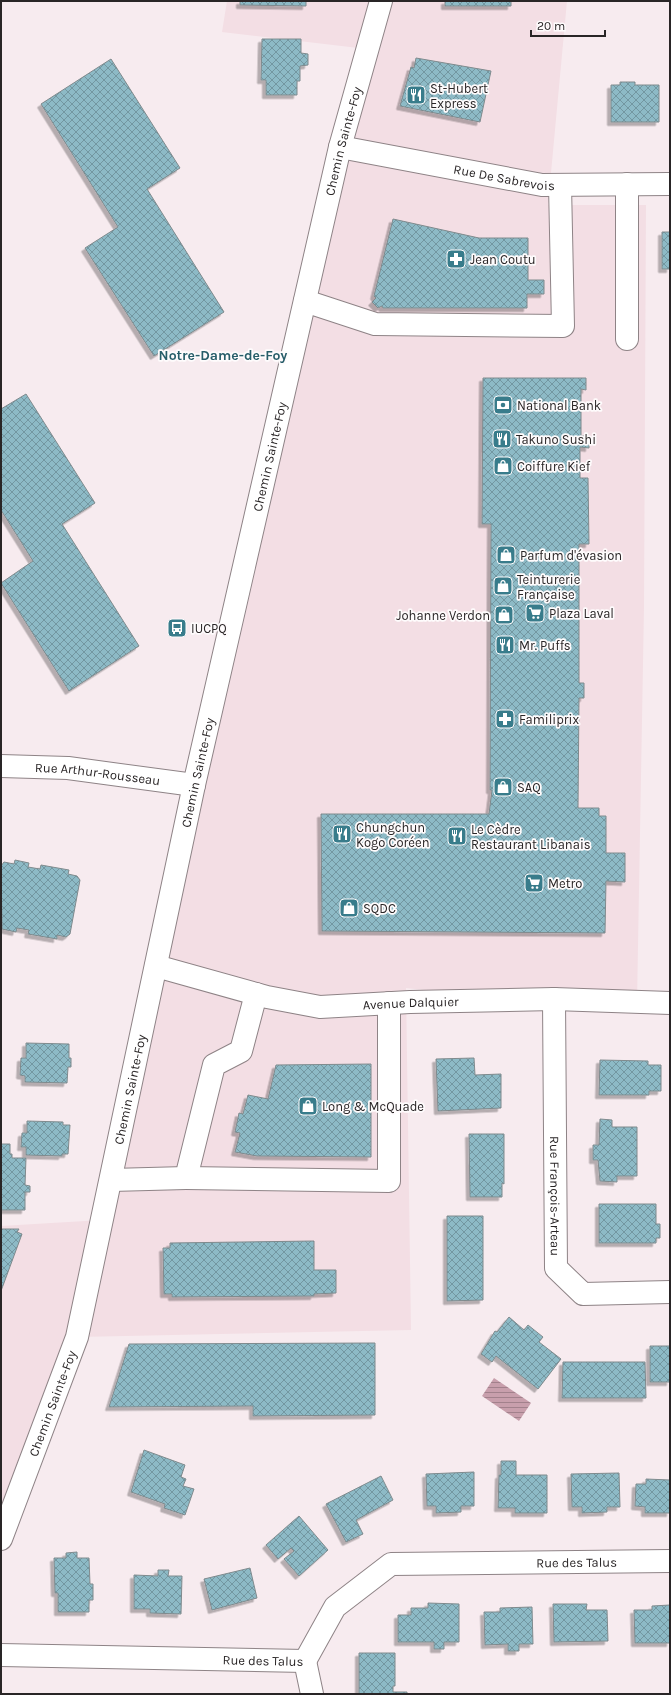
<svg xmlns="http://www.w3.org/2000/svg" width="671" height="1695" font-family="Karla,sans-serif">
<style>
.built{fill:#f3dee4}
.water{fill:url(#water-rules)}
.building{fill:url(#building-cross-hatch);stroke:#7f8a8d;filter:url(#shadow)}
.lines{fill:none;stroke-linecap:round;stroke-linejoin:round}
.minor-casing{stroke:#8e8386;stroke-width:24}
.major-casing{stroke:#8e8386;stroke-width:24}
.minor{stroke:#fff;stroke-width:22}
.major{stroke:#fff;stroke-width:22}
.labels{text-anchor:middle;stroke-width:3.5;stroke-linejoin:round;paint-order:stroke}
.poi-label{font-size:13px;fill:#292526;stroke:#fefbfc;text-anchor:start}
.street-label{font-size:13px;fill:#292526;stroke:#fefbfc}
.neighbourhood-label{font-size:14px;font-weight:bold;fill:#275d69;stroke:#fefbfc}
</style>
<defs>
<pattern id="water-rules" width="6" height="5" patternUnits="userSpaceOnUse"><rect width="6" height="5" fill="#c89fac"/><path d="M0 2.5h6" fill="none" stroke="#a2818c"/></pattern>
<pattern id="building-cross-hatch" width="8" height="8" patternUnits="userSpaceOnUse"><rect width="8" height="8" fill="#8dbac6"/><path d="M0 0l8 8M0 8l8-8" fill="none" stroke="#7397a1"/></pattern>
<filter id="shadow"><feDropShadow dx="-3.5" dy="3.5" stdDeviation="0" flood-color="#0004"/></filter>
</defs>
<rect width="100%" height="100%" fill="#f7ebef"/>
<!-- built -->
<path class="built" d="M227,1H567L548,205H646L644,607L637,1003L548,1004L406,988L411,1330L78,1337L1,1539V1226L102,1220L367,49L222,32Z"/>
<!-- water -->
<path class="water" d="M494,1378L531,1403L519,1421L482,1396Z"/>
<!-- building -->
<path class="building" d="M240,1H306V6L240,5Z
M445,1H511V6H445Z
M262,39H301V53L308,54V65L300,66V81H297V95H266V80H261Z
M416,58L491,71L480,122L400,106L411,67L414,68Z
M111,59L180,168L147,189L224,312L154,356L85,248L118,227L41,104Z
M620,82H635V85H659V122H611V85H620Z
M393,219L479,238H528V280H544V294H527V308H383L382,306L378,308L372,302L376,298L374,296Z
M662,232H670V269H662Z
M483,378H586V390L581,389V436H589V448L580,447V478H588L589,544H579V683H584V698H579L578,808H599V816H606V853H625V882L606,881L605,933L322,931L321,814H489L492,790H490L491,524H482Z
M26,394L95,503L62,524L139,646L69,691L1,583L33,561L1,510V409Z
M15,860L29,863L28,867L40,869L41,865L69,870L68,874L77,876L80,880L70,934L66,937L57,935V939L28,934L29,930L17,928L16,932L2,929L1,866L4,862L14,864Z
M26,1043L69,1044V1058H71V1067H68L67,1083L25,1082V1076L20,1075L21,1058H26Z
M474,1058L475,1075L501,1074V1108L438,1111L436,1059Z
M600,1060L648,1061V1065H661V1091H649V1095H599Z
M371,1064V1157L257,1156L235,1152L240,1133L235,1132L239,1113L243,1114L248,1095L268,1099L276,1065Z
M600,1119L612,1120V1127H637V1176H617V1182L600,1181L598,1160H593V1145H599Z
M27,1121L63,1122V1125H70L68,1154H62V1156L26,1155V1147H21L22,1133H27Z
M469,1134H504V1184L502,1183V1197H470Z
M1,1144H10V1154H12V1158H26L25,1185L30,1186V1192H25V1210H1Z
M599,1204H656V1224H660V1238H656V1243H599Z
M447,1216H483V1300L447,1301Z
M1,1229H19L17,1232L22,1234L1,1291Z
M314,1241V1270H336V1293L314,1294V1296L172,1297V1294H164L163,1248H170V1243Z
M509,1317L524,1330L528,1325L543,1337L539,1342L561,1359L538,1389L496,1356L492,1362L481,1354L495,1331L497,1332Z
M375,1343V1415L253,1416V1406L109,1407L129,1344Z
M650,1346H670V1382H650Z
M563,1362H645L646,1398H562Z
M144,1450L185,1465L181,1477L186,1479L183,1486L194,1489L185,1515L164,1508L165,1504L131,1492Z
M501,1461H516V1475H547V1513H515V1508H498L499,1475H501Z
M474,1472V1506H461V1512L436,1513V1506H427L426,1474Z
M619,1473L620,1507H607V1512L582,1513V1507H572L571,1474Z
M381,1476L393,1500L356,1520L363,1534L346,1542L326,1504Z
M646,1479L670,1480V1513H645V1507L635,1506L636,1484H646Z
M299,1516L328,1550L299,1576L284,1559L294,1551L291,1548L278,1559L266,1545Z
M77,1552V1558H89L90,1584H93V1600H89V1612H58V1593H55L54,1558H66V1553Z
M250,1568L257,1598L212,1610L204,1579Z
M158,1570H169L168,1576H182L181,1614L150,1613V1609H134V1575L158,1576Z
M428,1603L459,1604V1642H444V1649H434V1642H398V1615H411V1608H428Z
M553,1604H587L586,1610H607L608,1641L554,1642Z
M670,1605V1643H635L634,1610H652V1606Z
M532,1607L533,1644H519V1651H508V1644L485,1645L484,1612H500V1608Z
M359,1653H395V1686H393V1692H407V1694H359Z"/>
<g class="lines">
<defs>
<g id="minor">
<path id="s1" d="M340,147L542,185L670,184"/>
<path d="M305,301L375,324L563,326L560,185"/>
<path d="M627,339V184"/>
<path id="s2" d="M1,766L68,768L194,785"/>
<path id="s3" d="M156,966L267,997L320,1007L410,1002L554,999L670,1003"/>
<path id="s4" d="M554,999L556,1268L583,1294L670,1292"/>
<path d="M186,1178L389,1181V1003"/>
<path d="M111,1180L186,1178L214,1065L241,1051L256,994"/>
<path id="s5" d="M1,1655L305,1661"/>
<path id="s6" d="M305,1661L335,1607L391,1564L670,1561"/>
<path d="M305,1661L312,1694"/>
</g>
<g id="major">
<path id="s7" d="M1,1539L77,1337L194,785L340,147L381,1"/>
</g>
</defs>
<!-- minor casing -->
<use href="#minor" class="minor-casing"/>
<!-- major casing -->
<use href="#major" class="major-casing"/>
<!-- minor -->
<use href="#minor" class="minor"/>
<!-- major -->
<use href="#major" class="major"/>
</g>
<!-- icons -->
<defs>
<symbol id="restaurant-square" viewBox="-11 -11 22 22"><rect x="-9" y="-9" width="18" height="18" rx="4" fill="#387c8b" stroke="#fefbfc"/><path d="M-5-6h1v4h1v-4h1v4h1v-4h1v5L-1.5 .5V6h-2V.5L-5-1ZM5-6V6H3V1.5H1.5Q1.5-4 5-6Z" fill="#fff"/></symbol>
<symbol id="pharmacy-square" viewBox="-11 -11 22 22"><rect x="-9" y="-9" width="18" height="18" rx="4" fill="#387c8b" stroke="#fefbfc"/><path d="M-2-6h4v4h4v4h-4v4h-4v-4h-4v-4h4Z" fill="#fff"/></symbol>
<symbol id="bank-square" viewBox="-11 -11 22 22"><rect x="-9" y="-9" width="18" height="18" rx="4" fill="#387c8b" stroke="#fefbfc"/><path d="M-6-4H6V4H-6ZM0-2.3a2.3 2.3 0 1 0 0 4.6a2.3 2.3 0 1 0 0-4.6Z" fill="#fff"/></symbol>
<symbol id="shop-square" viewBox="-11 -11 22 22"><rect x="-9" y="-9" width="18" height="18" rx="4" fill="#387c8b" stroke="#fefbfc"/><path d="M-5-2.5h2.3a2.7 3.5 0 0 1 5.4 0H5L5.5 6h-11ZM-1.5-2.5h3a1.5 2.3 0 0 0-3 0Z" fill="#fff"/></symbol>
<symbol id="supermarket-square" viewBox="-11 -11 22 22"><rect x="-9" y="-9" width="18" height="18" rx="4" fill="#387c8b" stroke="#fefbfc"/><path d="M-6-5.5h2.5l.6 2H6L4.5 2H-2.5L-4.4-4H-6ZM-1.5 3.2a1.3 1.3 0 1 0 .1 0ZM3 3.2a1.3 1.3 0 1 0 .1 0Z" fill="#fff"/></symbol>
<symbol id="bus-square" viewBox="-11 -11 22 22"><rect x="-9" y="-9" width="18" height="18" rx="4" fill="#387c8b" stroke="#fefbfc"/><path d="M-5-6H5V4H4V6H2V4H-2V6H-4V4H-5ZM-3.5-4V0h7V-4ZM-3.5 1.2v1.5H-2V1.2ZM2 1.2v1.5H3.5V1.2Z" fill="#fff"/></symbol>
</defs>
<g fill-rule="evenodd">
<use href="#restaurant-square" x="405" y="84" width="22" height="22"/>
<use href="#pharmacy-square" x="445" y="248" width="22" height="22"/>
<use href="#bank-square" x="492" y="394" width="22" height="22"/>
<use href="#restaurant-square" x="491" y="428" width="22" height="22"/>
<use href="#shop-square" x="492" y="455" width="22" height="22"/>
<use href="#shop-square" x="495" y="544" width="22" height="22"/>
<use href="#shop-square" x="492" y="575" width="22" height="22"/>
<use href="#supermarket-square" x="524" y="602" width="22" height="22"/>
<use href="#shop-square" x="493" y="604" width="22" height="22"/>
<use href="#bus-square" x="166" y="617" width="22" height="22"/>
<use href="#restaurant-square" x="494" y="634" width="22" height="22"/>
<use href="#pharmacy-square" x="494" y="708" width="22" height="22"/>
<use href="#shop-square" x="492" y="776" width="22" height="22"/>
<use href="#restaurant-square" x="331" y="823" width="22" height="22"/>
<use href="#restaurant-square" x="446" y="825" width="22" height="22"/>
<use href="#supermarket-square" x="523" y="872" width="22" height="22"/>
<use href="#shop-square" x="338" y="897" width="22" height="22"/>
<use href="#shop-square" x="297" y="1095" width="22" height="22"/>
</g>
<g class="labels">
<!-- poi labels -->
<g class="poi-label">
<text x="430" y="93">St-Hubert<tspan x="430" dy="15">Express</tspan></text>
<text x="470" y="264">Jean Coutu</text>
<text x="517" y="410">National Bank</text>
<text x="516" y="444">Takuno Sushi</text>
<text x="517" y="471">Coiffure Kief</text>
<text x="520" y="560">Parfum d'évasion</text>
<text x="517" y="584">Teinturerie<tspan x="517" dy="15">Française</tspan></text>
<text x="549" y="618">Plaza Laval</text>
<text x="490" y="620" text-anchor="end">Johanne Verdon</text>
<text x="191" y="633">IUCPQ</text>
<text x="519" y="650">Mr. Puffs</text>
<text x="519" y="724">Familiprix</text>
<text x="517" y="792">SAQ</text>
<text x="356" y="832">Chungchun<tspan x="356" dy="15">Kogo Coréen</tspan></text>
<text x="471" y="834">Le Cèdre<tspan x="471" dy="15">Restaurant Libanais</tspan></text>
<text x="548" y="888">Metro</text>
<text x="363" y="913">SQDC</text>
<text x="322" y="1111">Long &amp; McQuade</text>
</g>
<!-- street labels -->
<g class="street-label">
<text dy="5" stroke="none"><textPath href="#s7" startOffset="1441">Chemin Sainte-Foy</textPath></text>
<text dy="5" stroke="none"><textPath href="#s1" startOffset="167">Rue De Sabrevois</textPath></text>
<text dy="5" stroke="none"><textPath href="#s7" startOffset="1117">Chemin Sainte-Foy</textPath></text>
<text dy="5" stroke="none"><textPath href="#s7" startOffset="793">Chemin Sainte-Foy</textPath></text>
<text dy="5" stroke="none"><textPath href="#s2" startOffset="97">Rue Arthur-Rousseau</textPath></text>
<text dy="5" stroke="none"><textPath href="#s3" startOffset="260">Avenue Dalquier</textPath></text>
<text dy="5" stroke="none"><textPath href="#s7" startOffset="469">Chemin Sainte-Foy</textPath></text>
<text dy="5" stroke="none"><textPath href="#s4" startOffset="197">Rue François-Arteau</textPath></text>
<text dy="5" stroke="none"><textPath href="#s7" startOffset="145">Chemin Sainte-Foy</textPath></text>
<text dy="5" stroke="none"><textPath href="#s6" startOffset="318">Rue des Talus</textPath></text>
<text dy="5" stroke="none"><textPath href="#s5" startOffset="262">Rue des Talus</textPath></text>
</g>
<!-- neighbourhood labels -->
<g class="neighbourhood-label">
<text x="223" y="360">Notre-Dame-de-Foy</text>
</g>
</g>
<!-- border -->
<rect width="671" height="1695" fill="none" stroke="#292526" stroke-width="4"/>
<!-- scale -->
<path d="M531 30v6h74v-6" fill="none" stroke="#292526" stroke-width="2"/>
<text x="537" y="30" font-size="12" fill="#292526" stroke="#fefbfc" stroke-width="3" paint-order="stroke">20 m</text>
</svg>
